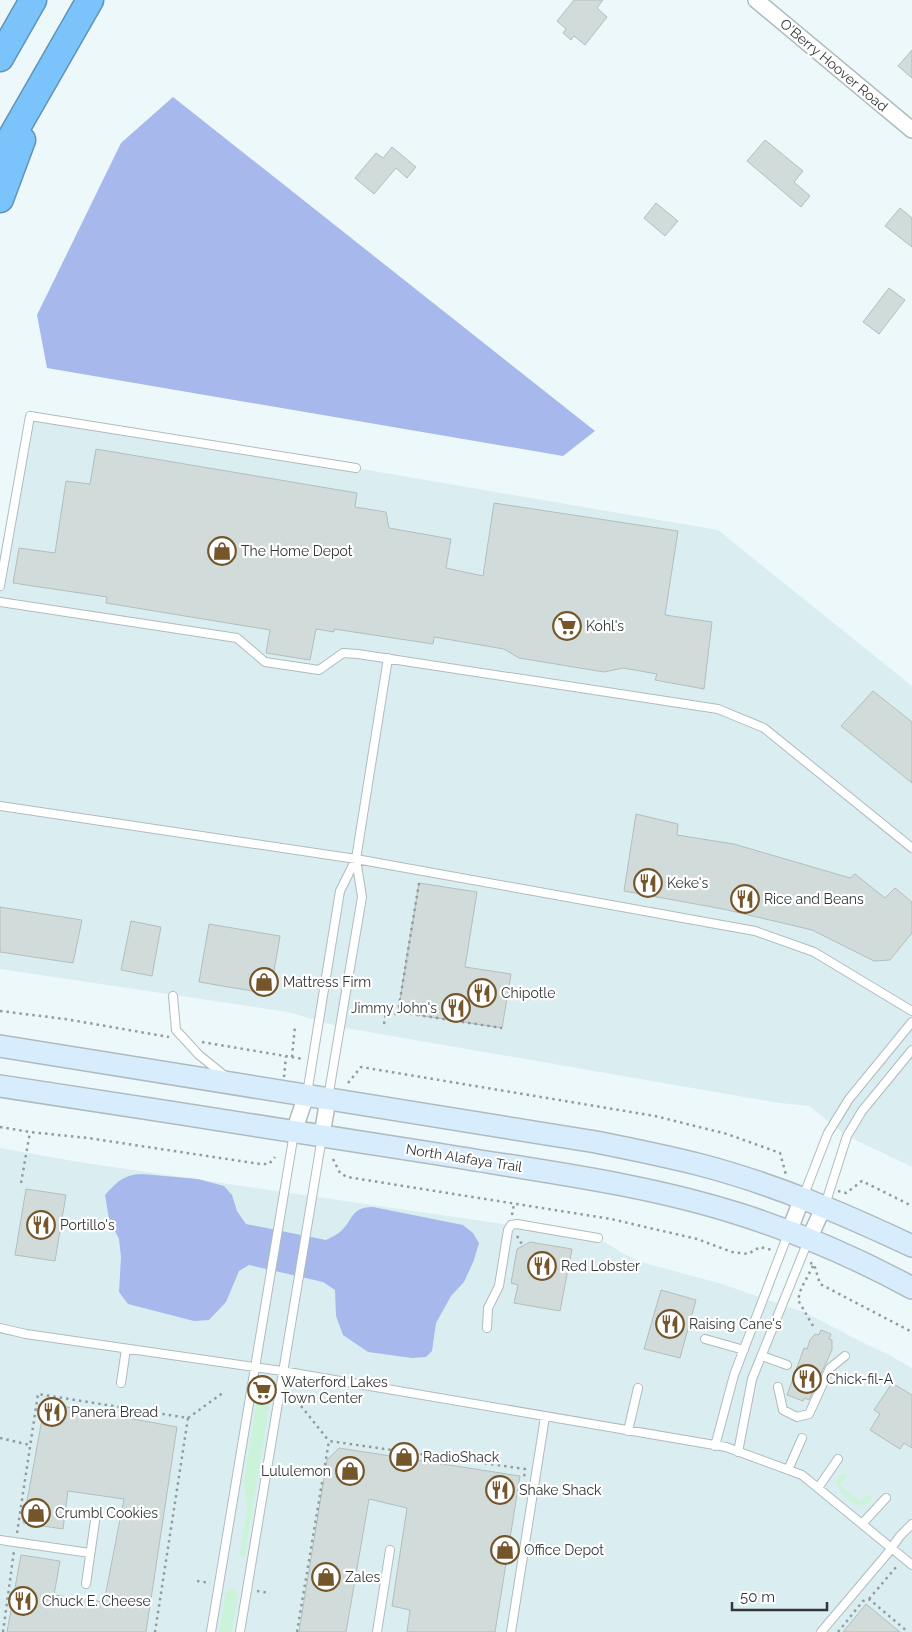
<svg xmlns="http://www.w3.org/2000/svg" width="912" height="1632" font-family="Raleway,sans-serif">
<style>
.built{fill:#daeef2}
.green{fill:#cbf3da}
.water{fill:#a6b8ec}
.building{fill:#d1dcda;stroke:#b3bebc}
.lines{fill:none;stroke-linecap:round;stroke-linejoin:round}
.service-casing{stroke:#b0bbbd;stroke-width:10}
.minor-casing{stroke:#b0bbbd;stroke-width:18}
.secondary-casing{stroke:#b0bbbd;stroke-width:24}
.motorway-casing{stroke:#6293b7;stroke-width:29}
.path{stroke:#949b9d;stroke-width:2.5;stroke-dasharray:2.5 4;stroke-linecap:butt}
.service{stroke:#fff;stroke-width:8}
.minor{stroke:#fff;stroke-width:15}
.secondary{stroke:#d7edfe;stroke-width:21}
.motorway{stroke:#7bc4fb;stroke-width:26}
.labels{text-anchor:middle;stroke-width:4.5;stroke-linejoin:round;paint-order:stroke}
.street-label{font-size:14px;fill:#333738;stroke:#fff}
.poi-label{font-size:14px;fill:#333738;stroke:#fff;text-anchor:start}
</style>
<rect width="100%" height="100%" fill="#edf8fb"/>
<!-- built -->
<path class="built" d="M30,416L356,468L718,530L912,686V1167L847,1136L809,1106L779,1103L340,1027L288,1012L0,969V586Z
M0,1148L79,1162L598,1238L624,1254L641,1262L722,1284L806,1313L854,1338L891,1356L912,1368V1632H0Z"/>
<!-- green -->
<path class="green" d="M264,1389L269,1391L271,1395L245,1555L242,1557L240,1554L247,1509L244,1481L258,1393Z
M843,1473L847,1475L840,1485L860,1501L869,1494L872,1498C863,1517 837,1494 836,1480L840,1475Z
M231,1588L238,1592L232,1632H219L226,1591Z"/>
<!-- water -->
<path class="water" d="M173,97L595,431L563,456L47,368L37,315L121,143Z
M142,1174L198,1179L224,1186L232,1195L237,1211L246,1224L326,1240C331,1237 337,1235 341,1231C353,1221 350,1207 373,1207L463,1225L473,1233L479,1243L474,1260L464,1282L451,1296L436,1323L432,1351L426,1357L412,1358L368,1352L343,1335L336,1316L335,1290L323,1282L249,1265L239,1271L226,1302L209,1320L194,1321L128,1304L119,1292L121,1257L119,1239L109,1219L105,1195C118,1181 123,1175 142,1174Z"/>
<!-- building -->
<path class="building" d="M574,0H603L597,8L607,17L585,45L574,36L571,40L563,33L566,29L557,21Z
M912,50V78L898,66Z
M765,140L803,171L794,182L810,196L801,207L747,161Z
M392,147L416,167L407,178L396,168L374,194L355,178L376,153L383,158Z
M656,203L678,221L665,236L644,218Z
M900,208L912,218V247L885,226Z
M889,288L905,300L879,334L863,322Z
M96,449L357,493L355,507L386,512L389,528L451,539L446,568L483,576L494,503L678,531L665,615L712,622L704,689L655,680L657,674L623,668L604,672L519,658L504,649L434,637L433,644L334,629V632L316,629L310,660L266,653L270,630L106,603L107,597L13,583L19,548L55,553L66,481L90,484Z
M873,691L912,722V783L841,726Z
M636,814L678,824L677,835L734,844L850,878L855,874L885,898L895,888L912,902V933L890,960L874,961L812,930L723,909L624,891Z
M419,883L477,892L465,967L511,974L502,1028L398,1012Z
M0,907L82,920L73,963L0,952Z
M131,921L161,927L152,976L121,970Z
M209,924L280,936L270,994L199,982Z
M26,1189L66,1195L55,1261L15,1255Z
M530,1242L572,1249L560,1311L514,1303L518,1285L511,1283L517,1249Z
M661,1290L696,1300L680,1358L644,1349Z
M821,1330L831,1334L829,1339L832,1340V1350L809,1400L804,1398L803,1401L787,1395L804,1348L807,1349L810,1340L815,1334L819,1335Z
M892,1383L912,1395V1448L904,1443L900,1449L870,1430L880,1414L874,1410Z
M45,1403L177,1427L146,1632H7L21,1555L60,1561L54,1595L104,1602L124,1499L68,1491L63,1529L23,1523Z
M339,1448L520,1476L495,1632H407L410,1610L392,1606L407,1508L369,1499L346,1632H299L327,1460Z
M866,1604L900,1632H843Z"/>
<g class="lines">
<defs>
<path id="service" d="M0,586L30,416L356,468
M0,602L237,638L265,662L319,670L343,653L358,654L718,709L764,728L912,848
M0,806L356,859L755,931L814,952L912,1011
M173,996L176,1030L199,1055L225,1076
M307,1094L340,891L356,859L388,658
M328,1098L362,897L356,859
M803,1197L828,1133L849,1099L912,1022
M825,1205L847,1136L862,1111L912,1050
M0,1328L26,1334L282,1371L726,1447L802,1475L912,1565
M487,1328L488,1308L499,1286L508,1230L511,1225L517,1224L598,1238
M705,1339L744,1350
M762,1356L787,1365
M121,1383L126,1349
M778,1387L783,1410L797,1417L809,1414L830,1368L845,1356
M628,1431L638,1388
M715,1446L734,1375L788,1234
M738,1452L752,1379L808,1241
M788,1470L802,1438
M818,1488L838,1459
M862,1524L886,1498
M0,1540L90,1553
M86,1584L96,1514
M211,1632L294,1133
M240,1632L322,1137
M377,1632L390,1550
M511,1632L545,1417
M821,1632L887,1554L900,1536L912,1524"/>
<path id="minor" d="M756,0L912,130
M294,1131L306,1096
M322,1135L328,1099
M789,1232L802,1198
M809,1239L824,1206"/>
<path id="secondary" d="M0,1046L596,1142C631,1149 666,1156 701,1165C774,1184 844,1214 912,1246
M0,1086C146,1109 292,1130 438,1154C539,1171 642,1183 739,1214C799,1233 857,1258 912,1288"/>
<path id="motorway" d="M0,58L33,0
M0,157L90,0
M0,199L22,140"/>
</defs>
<!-- service casing -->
<use href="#service" class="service-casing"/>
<!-- minor casing -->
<use href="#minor" class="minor-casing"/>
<!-- secondary casing -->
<use href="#secondary" class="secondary-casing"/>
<!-- motorway casing -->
<use href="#motorway" class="motorway-casing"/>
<!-- path -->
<path class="path" d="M419,883L398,1012L502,1028
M0,1011L65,1019L169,1037
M384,1024L386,1013L397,1014L398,1012
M202,1042L303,1059L304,1058
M292,1057L295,1026
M284,1077L286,1056
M348,1083L361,1067L655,1116L727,1134L780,1153L786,1175
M0,1127L30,1132L88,1138L260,1164H269L275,1157
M333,1159L340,1173L347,1177L611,1219L697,1239L732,1252L748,1254L760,1247L772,1250
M21,1183L30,1132
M838,1191L846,1193L862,1181L912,1206
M512,1215L514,1204
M517,1236L523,1246
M810,1263L814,1264L820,1284L912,1332
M813,1326L798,1300L801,1289L814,1264
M301,1406L329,1441
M188,1418L224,1392
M0,1438L30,1445
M17,1533L38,1394L188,1418L155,1632
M197,1581L210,1583
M257,1591L270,1593
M869,1599L897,1566
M3,1632L14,1551
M297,1632L329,1441L525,1469L524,1479
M838,1632L863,1601L869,1599L908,1632"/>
<!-- service -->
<use href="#service" class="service"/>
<!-- minor -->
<use href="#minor" class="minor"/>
<!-- secondary -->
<use href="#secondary" class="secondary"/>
<!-- motorway -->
<use href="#motorway" class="motorway"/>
</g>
<!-- icons -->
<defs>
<symbol id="shop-ring" viewBox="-11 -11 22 22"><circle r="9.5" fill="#fff" stroke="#75562b" stroke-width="1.5"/><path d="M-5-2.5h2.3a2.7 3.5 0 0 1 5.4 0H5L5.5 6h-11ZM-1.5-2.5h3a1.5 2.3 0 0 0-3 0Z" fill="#75562b"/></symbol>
<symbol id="supermarket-ring" viewBox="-11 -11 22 22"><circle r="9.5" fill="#fff" stroke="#75562b" stroke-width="1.5"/><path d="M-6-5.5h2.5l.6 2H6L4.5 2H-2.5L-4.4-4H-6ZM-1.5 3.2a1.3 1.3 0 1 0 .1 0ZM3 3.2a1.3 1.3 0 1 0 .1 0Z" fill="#75562b"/></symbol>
<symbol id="restaurant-ring" viewBox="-11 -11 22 22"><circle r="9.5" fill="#fff" stroke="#75562b" stroke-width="1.5"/><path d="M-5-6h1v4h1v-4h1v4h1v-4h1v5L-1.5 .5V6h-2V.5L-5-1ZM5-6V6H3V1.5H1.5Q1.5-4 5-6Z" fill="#75562b"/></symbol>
</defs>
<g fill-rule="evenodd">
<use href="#shop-ring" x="206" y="535" width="32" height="32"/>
<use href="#supermarket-ring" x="551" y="610" width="32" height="32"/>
<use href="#restaurant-ring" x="632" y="867" width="32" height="32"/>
<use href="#restaurant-ring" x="729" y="883" width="32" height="32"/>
<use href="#shop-ring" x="248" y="966" width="32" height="32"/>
<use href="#restaurant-ring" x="466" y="977" width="32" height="32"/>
<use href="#restaurant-ring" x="440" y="992" width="32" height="32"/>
<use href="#restaurant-ring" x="25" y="1209" width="32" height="32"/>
<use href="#restaurant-ring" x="526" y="1250" width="32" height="32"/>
<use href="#restaurant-ring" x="654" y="1308" width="32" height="32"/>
<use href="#restaurant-ring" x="791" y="1363" width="32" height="32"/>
<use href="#supermarket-ring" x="246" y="1374" width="32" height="32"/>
<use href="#restaurant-ring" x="36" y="1396" width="32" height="32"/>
<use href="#shop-ring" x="388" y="1441" width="32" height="32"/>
<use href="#shop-ring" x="334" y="1455" width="32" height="32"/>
<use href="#restaurant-ring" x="484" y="1474" width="32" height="32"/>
<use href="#shop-ring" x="20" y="1497" width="32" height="32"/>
<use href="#shop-ring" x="489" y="1534" width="32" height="32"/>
<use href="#shop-ring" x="310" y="1561" width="32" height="32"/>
<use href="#restaurant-ring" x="7" y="1585" width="32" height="32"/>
</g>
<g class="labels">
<!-- street labels -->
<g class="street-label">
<text transform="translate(834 65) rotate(40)" y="5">O'Berry Hoover Road</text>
<text transform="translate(464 1158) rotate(9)" y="5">North Alafaya Trail</text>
</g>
<!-- poi labels -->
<g class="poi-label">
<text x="241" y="556">The Home Depot</text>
<text x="586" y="631">Kohl's</text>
<text x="667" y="888">Keke's</text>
<text x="764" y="904">Rice and Beans</text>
<text x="283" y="987">Mattress Firm</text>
<text x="501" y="998">Chipotle</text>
<text x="437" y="1013" text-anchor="end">Jimmy John's</text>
<text x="60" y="1230">Portillo's</text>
<text x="561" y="1271">Red Lobster</text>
<text x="689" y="1329">Raising Cane's</text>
<text x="826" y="1384">Chick-fil-A</text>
<text x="281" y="1387">Waterford Lakes<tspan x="281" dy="16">Town Center</tspan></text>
<text x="71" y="1417">Panera Bread</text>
<text x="423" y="1462">RadioShack</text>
<text x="331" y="1476" text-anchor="end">Lululemon</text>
<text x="519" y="1495">Shake Shack</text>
<text x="55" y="1518">Crumbl Cookies</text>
<text x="524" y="1555">Office Depot</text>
<text x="345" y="1582">Zales</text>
<text x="42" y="1606">Chuck E. Cheese</text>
</g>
</g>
<!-- scale -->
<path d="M732 1602v8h95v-8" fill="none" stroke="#333738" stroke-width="2.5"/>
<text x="740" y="1602" font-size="15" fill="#333738" stroke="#ffffff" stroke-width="4" paint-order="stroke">50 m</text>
</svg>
